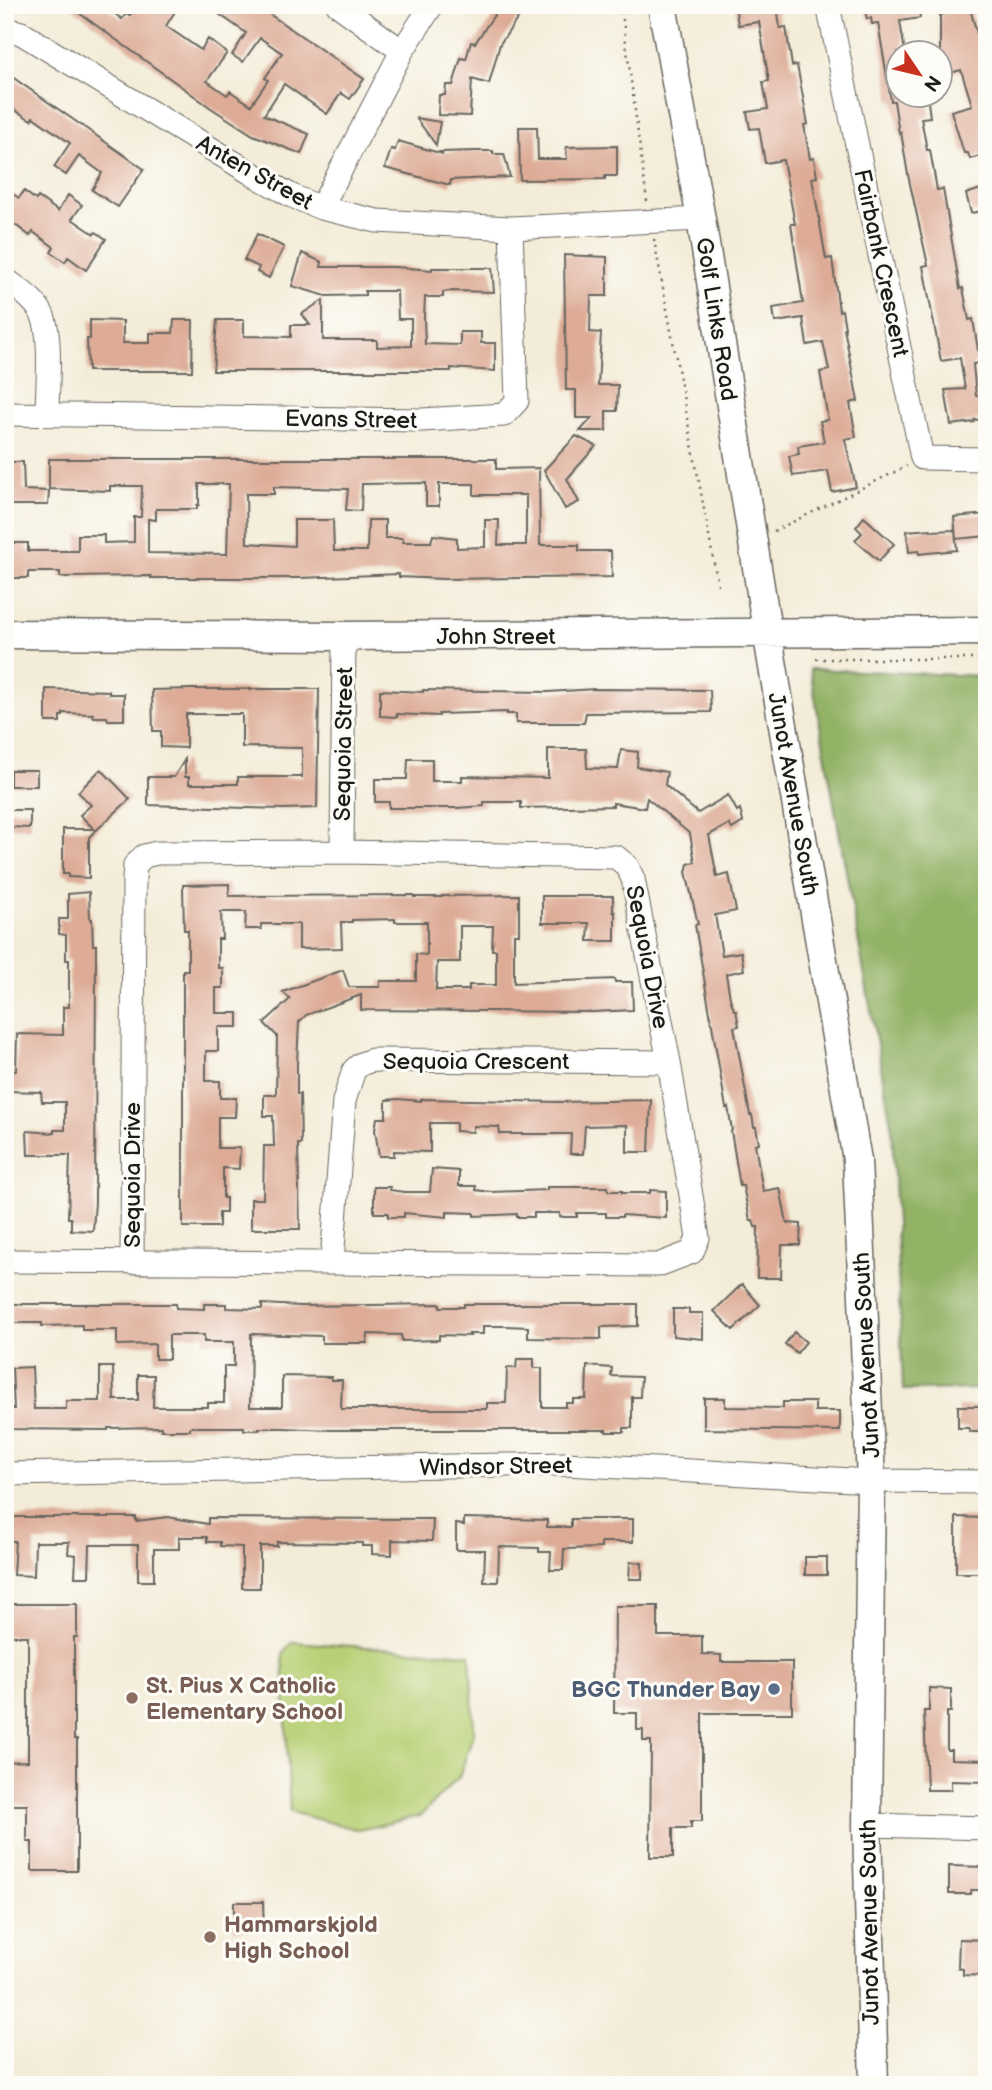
<svg xmlns="http://www.w3.org/2000/svg" width="992" height="2090" font-family="'Balsamiq Sans',sans-serif">
<style>
.green{fill:#b8d075;stroke:#6a7648;stroke-width:2}
.forest{fill:#92b266;stroke:#576741;stroke-width:2}
.building{fill:#ddab96;fill-rule:evenodd}
.lines{fill:none;stroke-linecap:round;stroke-linejoin:round}
.minor-casing{stroke:#67655e;stroke-width:25}
.major-casing{stroke:#67655e;stroke-width:31}
.path{stroke:#67655e;stroke-width:2.5;stroke-dasharray:2 5;stroke-linecap:butt}
.minor{stroke:#fff;stroke-width:23}
.major{stroke:#fff;stroke-width:28}
.service-dot{fill:#5c6f8a;stroke:#fdfcf7;stroke-width:2.5}
.education-dot{fill:#8d6e63;stroke:#fdfcf7;stroke-width:2.5}
.labels{text-anchor:middle;stroke-width:6;stroke-linejoin:round;paint-order:stroke}
.street-label{font-size:23px;fill:#1c1c1c;stroke:#fdfcf7}
.education-label{font-size:23px;font-weight:bold;fill:#785e54;stroke:#fdfcf7;text-anchor:start}
.service-label{font-size:23px;font-weight:bold;fill:#4e5e75;stroke:#fdfcf7;text-anchor:end}
</style>
<rect width="100%" height="100%" fill="#fdfcf7"/>
<filter id="ink" filterUnits="userSpaceOnUse"><feTurbulence type="fractalNoise" baseFrequency=".0143" numOctaves="2"/><feDisplacementMap in="SourceGraphic" scale="14" xChannelSelector="R" yChannelSelector="G"/><feConvolveMatrix kernelMatrix="1 2 1 2 8 2 1 2 1" color-interpolation-filters="sRGB"/></filter>
<filter id="wash" filterUnits="userSpaceOnUse"><feTurbulence type="fractalNoise" baseFrequency=".00686" numOctaves="4" result="noise"/><feDisplacementMap in="SourceGraphic" scale="28" xChannelSelector="R" yChannelSelector="G"/><feGaussianBlur stdDeviation="1.57" result="paint"/><feColorMatrix in="noise" values="0 0 0 0 0 0 0 0 0 0 0 0 0 0 0 0 0 1.4 0 .05"/><feComposite in="paint" operator="in"/></filter>
<g filter="url(#wash)">
<rect width="100%" height="100%" fill="#f3ecd8"/>
<!-- green -->
<path class="green" d="M292,1642L470,1654L474,1732L459,1777L420,1816L359,1830L290,1812L283,1654Z"/>
<!-- forest -->
<path class="forest" d="M810,669L987,676V1389L903,1390L892,1129Z"/>
<g id="blocks">
<!-- building -->
<path class="building" d="M68,5H103L122,19L126,14L130,15L137,5H179L166,26L201,50L208,39L227,53L207,81L227,95L230,91L251,105L268,80L265,78L282,53L260,38L243,62L232,55L246,33L219,14L226,5H256L364,79L350,99L341,93L327,114L284,84L264,115L309,134L301,154L253,135L211,108Z
M501,5H527L500,44L489,84L472,79L470,116L438,115L439,95H445L446,85H453L461,58L466,59L471,42L475,43Z
M735,5H777L780,28L786,27L792,66L797,65L808,124L804,125L810,159L814,158L817,177L812,178L826,259L832,258L839,311L842,310L845,328H844L858,401L850,403L856,437L845,439L856,487L832,492L828,471L793,476L789,456L799,454L798,446L824,442L820,421L828,420L820,372L829,370L823,342L807,345L803,318L775,322L773,308L803,303L791,224H795L783,160L765,163L759,128L750,129L747,112L768,109L763,82L769,81L759,22L738,25Z
M864,5H918L920,18L900,21L905,52H898V94H927L930,117L921,118L927,150H930L937,190L943,189L960,289L963,288L969,320L973,319L978,350H981L983,362L973,364L976,396L987,395V419L974,420V422L951,425L945,390L965,389L960,358L941,361L923,266L928,265L908,175L901,132L899,133L894,101H891L878,23L872,24L871,18L867,19Z
M943,5H969L987,69V154L970,159L968,153H964L951,111L972,105L961,70L940,76V15L945,14Z
M5,72L144,169L118,207L92,190L102,173L79,156L66,175L54,167L70,143L33,117L31,120L5,104Z
M416,118L440,122L436,145Z
M519,127H537L538,159H567L566,147L617,146V176H605V179L520,180Z
M398,141L443,154L441,152L476,151H493V154H504L510,177L451,180L450,185L385,168L391,149L395,150Z
M987,187V210L971,213L966,194Z
M5,189L19,198L24,191L36,200L38,197L58,211L68,195L82,205L72,219L94,234L96,232L106,239L86,270L68,257L65,262L51,252L54,247L33,232L30,236L5,217Z
M257,234L284,247L269,278L257,272L259,267L244,260Z
M302,253L322,262L321,267H395L432,270V268H492L494,292L451,291L443,292V297H425L424,317L425,344L460,345V332H481V343H495V371L451,368V371H213L217,320H244V336L291,337V325H310L302,314L323,300V340H377V347L411,346V319H398L397,291H365V295L326,296L292,286Z
M564,255L607,257V296H591L590,332L601,333L598,385H618L617,411H606V431H580L592,418H576V390H566Z
M90,320L123,321V343H150V333H173L174,320H193L192,371H88L87,339H90Z
M576,436L596,446L567,479L579,502L565,509L544,470Z
M49,459H496V469L539,468L540,545H579V551H611L612,577L444,579L399,577V574L300,578H151V576L60,577V572H28V578H7V575H5V543H28V551H78V535H104V543L134,542V517H141L142,486H110V491L49,489ZM426,483V506H439V484H474V495H526V545H498L499,520H485V547L457,548V538L433,535L431,542H403V538H385V520H368L367,551H334L333,520H294V546L247,543L246,494H274V487L348,489L346,510L361,511L362,484ZM199,484H229L227,554L148,553V519L156,520V509H197V505H199Z
M5,462H23L24,490L49,491L48,505H9L10,485H5Z
M987,514V536L956,539L954,517Z
M864,517L894,544L879,561L855,540L862,533L856,527Z
M931,529V531L955,530L957,550L919,554V551L909,552L907,531Z
M46,689L109,691V694H124V720H108L107,717H93V714L63,713V716H60V722H46Z
M192,689H319L317,808L282,809L148,805V777H174L185,759V777H189V784H238V777H302V748L242,747V714H186V748L161,747V731H153L152,690Z
M595,689L710,690L711,712L586,713L584,723H516V714H507V712L439,714V716L397,714V717L380,716V690L423,692V690L548,692Z
M548,749H586L587,768L618,769L621,750L638,752L637,767L667,772L665,785L698,813L728,795L737,811L740,809L743,822L732,829L729,824L709,835L717,877L729,874L736,911L715,915L722,955L741,952L744,970L726,974L730,998L734,1010H736L739,1026L734,1027L750,1115H752L754,1127H756L759,1143L755,1144L763,1191L780,1188L787,1223L801,1224L800,1245H782L781,1278H757L758,1227H755L753,1220H750L743,1186H740L731,1131L732,1130L728,1107L726,1108L695,925L698,924L686,872L688,864L695,862L690,834L647,798L645,808L613,803V806L521,808V802H484V806L457,808H389V802H375V779H407L408,759H432V781H462V776L548,778Z
M101,769L130,799L89,837V878L68,877V874H63V829H94L80,815L91,805L78,792Z
M10,770H37V786H10Z
M9,810H30V828L9,827Z
M229,884V896L414,895V897H442V896L519,895V934H514V983L615,979V982H632L633,1010L593,1012L361,1010V995L306,1015L299,1022L297,1064V1094H300L301,1144H298L300,1229H251V1199H263L264,1146H274L273,1116H264V1095H276L277,1036L264,1023L290,999L283,992L343,970L349,987H380V981H416V954L427,955V922H395V919L352,920V922H341L342,948L299,949V924H261V929H245L246,912H221L222,939H218V968H223V988H216V1013H238V1027H218V1051H206V1081H220V1098H236L235,1117H218V1148H240L239,1169L223,1168V1198H226V1213H219V1227H183V970H188V930H184L183,885ZM460,926H493L492,950H496V985H469V990H436L437,962H460Z
M89,892L90,919H92L93,945H96L95,1202L93,1231L71,1230V1218H68L70,1155H28L27,1131L54,1133V1130H65V1102H42L41,1092L5,1091V1073L16,1071L17,1034L63,1035V1007H69V960H66V935L59,934V919H68V894Z
M542,896H613V912H615V941H588L589,923H542Z
M398,1099L421,1101V1099L560,1102L651,1100L649,1152H627V1125L585,1126L583,1154H570L571,1134H500L499,1127L473,1126V1132L456,1131V1123H430V1152L394,1151V1156H379L375,1130L377,1118H386V1100Z
M432,1169L459,1171V1186H476V1190L491,1192L547,1190V1187H608V1191H622V1193H650V1190L666,1191V1218L622,1215V1217H606V1213H577V1217H560V1213H534V1217H517V1214L474,1216V1213L447,1212V1217L404,1213V1217H388V1213H374V1187H390V1190L404,1192H430Z
M742,1284L760,1305L733,1330L714,1311Z
M12,1304H176V1308L204,1309V1304H226V1308L262,1309V1304L301,1306L440,1304V1307H464V1304H638V1326L601,1327V1339L528,1338V1327L506,1326H483V1334H469L470,1336L439,1335V1340L402,1341L401,1335L368,1334L367,1343H322V1336L251,1334L250,1407H282V1376L331,1377V1380H342L341,1409H487V1403H506L507,1368H516L517,1359H534V1368H542V1407H566V1403H573V1399H586L587,1366L612,1368L611,1376L641,1377L640,1397H632V1428H624V1432H606V1430H331L283,1428H259V1430H244V1427H190V1430H161V1427L108,1428V1430L5,1429V1409H14L12,1368L32,1367L34,1409H66V1401H100V1367H113L114,1400H138V1375H154L153,1407H208V1403H224V1366H234V1342H204V1335H169V1359H155V1344L117,1345V1330H82V1325L42,1326V1323H11Z
M673,1309H689V1313H703V1339L673,1336Z
M794,1332L806,1342L797,1353L785,1344Z
M704,1398H725V1407L783,1408V1402H815V1411H840V1431L704,1429Z
M958,1406H987L986,1432H969V1428H958Z
M5,1517H136V1521L168,1517L208,1524V1518L433,1519L432,1541L392,1540V1555L372,1554V1546H362V1543L277,1542V1546H260V1588H242V1547L220,1546V1542H207V1537H179V1549H154V1581H138V1545H90L89,1577H75L76,1555L68,1554L69,1542H35L34,1576L13,1575L15,1541H5Z
M956,1517L984,1518L981,1573H956Z
M464,1518L547,1520V1527H571V1519H633V1542H601V1548L564,1549L563,1570H550L551,1552H539V1548L499,1547L498,1582H484L485,1550H456V1524L464,1525Z
M805,1557H827V1575H805Z
M630,1562L642,1563V1579H629Z
M5,1604H77V1637H74V1739H77V1871H32V1842H27V1805H6L5,1762L28,1761V1636H5Z
M615,1606H658V1636H702V1654L721,1655V1662H792V1713H702V1821H691V1828H673V1857H650L651,1741H643V1730H637V1713H614Z
M929,1688L951,1689V1712H947V1750H951V1759L987,1760V1782L951,1781V1790H927L924,1711H929Z
M949,1866L987,1867V1890H971L970,1894H949Z
M234,1902H263L264,1929L234,1930Z
M959,1939L987,1940V1976L963,1975V1969L958,1968Z"/>
</g>
</g>
<g filter="url(#ink)">
<use href="#blocks" fill-opacity="0" stroke="#67655e" stroke-width="2"/>
<g class="lines">
<defs>
<path id="minor" d="M338,5L402,51
M828,5L922,458L987,459
M5,29L21,33L251,173L292,196L321,208L377,221L511,228L701,219
M321,208L402,51L432,5
M5,279C18,289 33,298 41,312C53,332 47,389 47,414
M5,414L422,420L504,415L517,401L511,228
M342,852L344,636
M5,1261L658,1265L692,1252L698,1238L669,1062L633,879L627,866L616,857L342,852L157,853L144,856L135,865L134,879L132,1262
M332,1262L344,1101L354,1070L361,1064L372,1060L669,1062
M5,1474L566,1464L871,1481L987,1482
M867,1825L987,1828"/>
<path id="major" d="M662,5L701,219L772,661L857,1160L871,1481L867,1825L874,2085
M5,634L344,636L987,631"/>
</defs>
<!-- minor casing -->
<use href="#minor" class="minor-casing"/>
<!-- major casing -->
<use href="#major" class="major-casing"/>
<!-- path -->
<path class="path" d="M621,5L647,201
M654,239L719,590
M774,531L907,466
M816,659H987"/>
<!-- minor -->
<use href="#minor" class="minor"/>
<!-- major -->
<use href="#major" class="major"/>
</g>
</g>
<!-- markers -->
<circle class="service-dot" cx="774" cy="1689" r="7"/>
<g class="education-dot">
<circle cx="132" cy="1698" r="7"/>
<circle cx="210" cy="1937" r="7"/>
</g>
<g class="labels">
<!-- street labels -->
<g class="street-label">
<text transform="translate(255 172) rotate(29)" y="8">Anten Street</text>
<text transform="translate(882 263) rotate(78)" y="8">Fairbank Crescent</text>
<text transform="translate(717 319) rotate(81)" y="8">Golf Links Road</text>
<text transform="translate(351 419) rotate(1)" y="8">Evans Street</text>
<text x="496" y="644">John Street</text>
<text transform="translate(343 744) rotate(-89)" y="8">Sequoia Street</text>
<text transform="translate(794 794) rotate(80)" y="8">Junot Avenue South</text>
<text transform="translate(648 957) rotate(79)" y="8">Sequoia Drive</text>
<text x="476" y="1069">Sequoia Crescent</text>
<text transform="translate(132 1175) rotate(-90)" y="8">Sequoia Drive</text>
<text transform="translate(866 1355) rotate(-93)" y="8">Junot Avenue South</text>
<text transform="translate(496 1466) rotate(-1)" y="8">Windsor Street</text>
<text transform="translate(869 1922) rotate(-91)" y="8">Junot Avenue South</text>
</g>
<!-- education labels -->
<g class="education-label">
<text x="146" y="1693">St. Pius X Catholic<tspan x="146" dy="26">Elementary School</tspan></text>
<text x="224" y="1932">Hammarskjold<tspan x="224" dy="26">High School</tspan></text>
</g>
<!-- service labels -->
<g class="service-label">
<text x="760" y="1697">BGC Thunder Bay</text>
</g>
</g>
<!-- margin -->
<rect width="992" height="2090" fill="none" stroke="#fdfcf7" stroke-width="28"/>
<!-- north arrow -->
<g transform="translate(919 74) rotate(125)"><circle r="33" fill="#fdfcf7" stroke="#a3a29f" stroke-width="2"/>
<path d="M0-5L12 26L0 18L-12 26Z" fill="#c8321e"/>
<text y="-10" font-size="19" font-weight="bold" text-anchor="middle" fill="#1c1c1c">N</text>
</g>
</svg>
